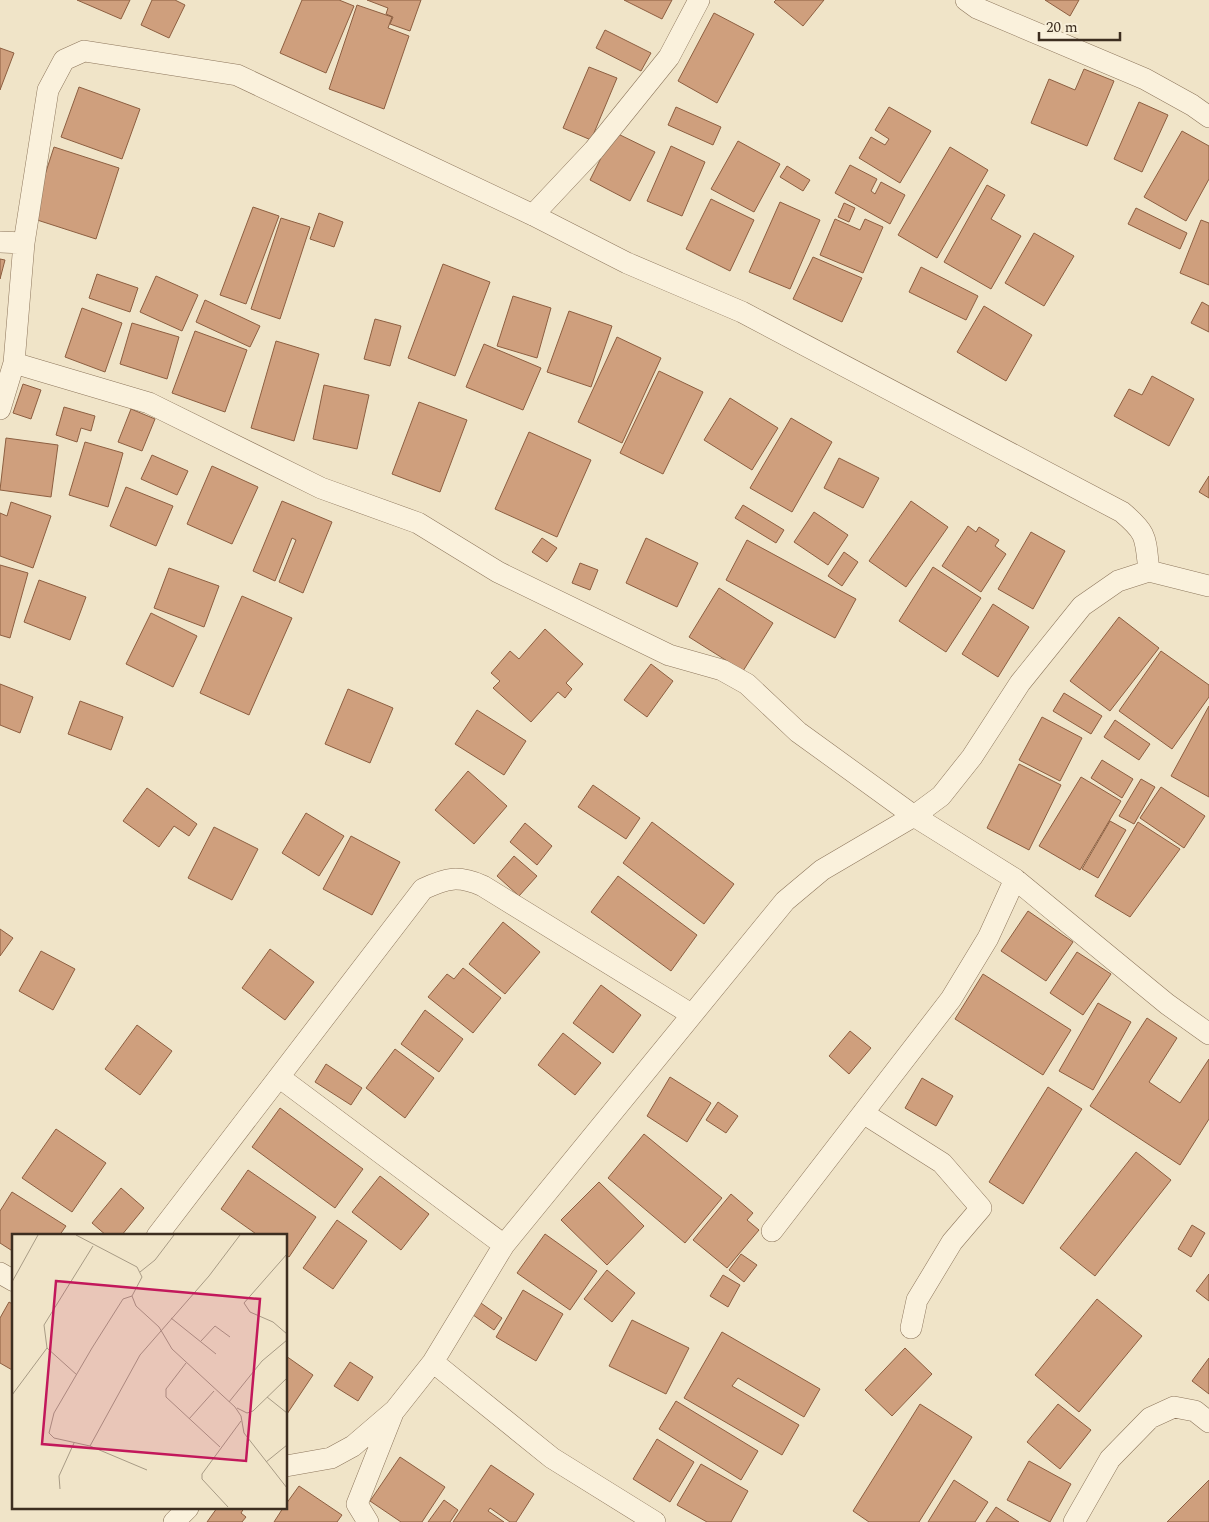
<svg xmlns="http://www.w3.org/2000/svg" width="1209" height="1522" font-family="Spectral,serif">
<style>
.building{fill:#cf9f7d;stroke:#8d5f41}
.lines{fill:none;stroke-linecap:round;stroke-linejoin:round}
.street-casing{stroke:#8d765c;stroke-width:22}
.street{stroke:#faf1dc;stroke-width:21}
.inset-road{fill:none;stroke:#a89b85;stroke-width:1}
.view{fill:#c2185b;fill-opacity:0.15;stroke:#c2185b;stroke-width:2.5}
.inset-edge{fill:none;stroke:#3d2e20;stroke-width:2.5}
</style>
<rect width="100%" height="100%" fill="#f0e4c8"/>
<!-- building -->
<path class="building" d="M77,0H130L121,19Z
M152,0H175L185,5L169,38L141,25Z
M302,0H339L354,6L326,73L280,53Z
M367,0H421L410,31L390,24L393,17L386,14L388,8Z
M624,0H672L662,19Z
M776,0H824L803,26L774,2Z
M1045,0H1079L1070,16Z
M357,5L392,17L388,28L409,36L384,109L329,89Z
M714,13L754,34L717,103L678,81Z
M605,30L651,53L641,71L596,48Z
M0,48L14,53L0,90Z
M589,67L617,78L591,140L563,128Z
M1084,69L1114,81L1087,146L1031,123L1049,79L1075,90Z
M79,87L140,109L122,159L61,137Z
M1139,102L1168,115L1142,172L1114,159Z
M676,107L721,127L713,145L668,125Z
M889,107L931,131L900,183L859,158L871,137L885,145L889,139L875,130Z
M1182,131L1209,146V179L1186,221L1144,197Z
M614,132L655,152L630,201L590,180Z
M738,141L780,164L754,212L711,189Z
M671,146L705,162L682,216L647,201Z
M54,147L119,168L96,239L31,218Z
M950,147L988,170L937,258L898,235Z
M850,165L877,179L871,191L875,194L881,182L905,195L890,224L835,193Z
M787,166L810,180L803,191L780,177Z
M987,185L1005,195L991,219L1021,236L991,289L944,262Z
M711,199L754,220L730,271L686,249Z
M780,202L820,220L790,289L749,272Z
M844,203L855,208L849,222L838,217Z
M253,207L279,216L246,304L220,295Z
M1136,208L1187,233L1180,249L1128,224Z
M319,213L343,222L334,247L310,239Z
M281,218L310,227L280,319L251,309Z
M835,219L860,230L865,219L883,227L863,273L820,255Z
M1201,220L1209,223V285L1180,273Z
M1034,233L1074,256L1044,306L1005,283Z
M813,257L862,278L842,322L793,299Z
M0,259L5,260L0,279Z
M443,264L490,282L455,376L408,358Z
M921,267L978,296L966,320L909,292Z
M97,274L138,288L130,312L89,298Z
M156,276L198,295L182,331L140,312Z
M513,296L551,308L537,358L497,346Z
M205,300L260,326L250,347L196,322Z
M1202,302L1209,306V332L1191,323Z
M984,306L1032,335L1006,381L957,352Z
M82,308L122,323L105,372L65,357Z
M569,311L612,326L591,387L547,372Z
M375,319L401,326L390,366L364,359Z
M132,323L179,337L167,379L120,364Z
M195,331L247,350L225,412L172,393Z
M617,337L661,358L622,443L578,422Z
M276,341L319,354L294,441L251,428Z
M484,344L541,368L523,410L466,387Z
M659,371L703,392L663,474L620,453Z
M1152,376L1194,399L1169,446L1114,416L1129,389L1142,395Z
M23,384L41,390L31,419L13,413Z
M324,385L369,395L357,449L313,439Z
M730,398L778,428L752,470L704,440Z
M419,402L467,420L440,492L392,474Z
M64,407L95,416L91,431L81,428L77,442L56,435Z
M131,409L155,419L142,451L118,442Z
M791,418L832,442L792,512L750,488Z
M529,432L591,460L557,537L495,509Z
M6,438L58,445L51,497L0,490Z
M85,442L123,453L108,507L69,495Z
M152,455L188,471L177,495L141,479Z
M839,458L879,478L863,508L824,488Z
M212,466L258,487L232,544L187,524Z
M1209,476V498L1199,492Z
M126,487L173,506L156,546L110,526Z
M282,501L332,522L303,593L279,582L296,540L292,538L275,581L253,571Z
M911,501L948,527L906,587L869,561Z
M11,502L51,516L33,568L0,556V513L7,516Z
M743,505L784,530L776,543L735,518Z
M814,512L848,535L828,565L794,542Z
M968,526L976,532L979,527L999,540L995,546L1006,554L981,592L942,566Z
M1031,532L1065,551L1033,609L998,589Z
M542,538L557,548L547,562L532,552Z
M646,538L698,563L677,607L626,583Z
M747,540L856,599L835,638L726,580Z
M844,552L858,562L842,586L828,576Z
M580,563L598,570L590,590L572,583Z
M0,565L28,573L10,638L0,635Z
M933,567L981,598L946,652L899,621Z
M169,568L219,586L204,627L154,608Z
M39,580L86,597L70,640L24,622Z
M719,588L773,623L743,671L689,637Z
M242,596L292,618L249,715L200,693Z
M993,604L1029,627L998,677L962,654Z
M151,613L197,636L173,687L126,664Z
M1119,617L1159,648L1110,711L1070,681Z
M545,629L583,664L566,683L572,689L565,698L558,692L531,722L493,688L500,681L491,673L510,651L519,659Z
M1161,651L1209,685V697L1172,749L1119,711Z
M651,664L673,681L647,717L624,700Z
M0,684L33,697L20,733L0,725Z
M348,689L393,708L370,763L325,744Z
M1064,693L1102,716L1091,734L1053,711Z
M80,701L123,717L111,750L68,734Z
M1209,706V797L1171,776Z
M477,710L526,741L504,775L455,744Z
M1042,717L1082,738L1060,781L1019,760Z
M1115,720L1150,744L1139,760L1104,737Z
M1102,760L1133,779L1122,798L1091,778Z
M1019,764L1061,785L1029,850L987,828Z
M468,771L507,806L474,844L435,810Z
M1081,777L1121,801L1080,870L1039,846Z
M1141,779L1155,787L1134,824L1119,816Z
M593,785L640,818L626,839L578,807Z
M1161,787L1205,816L1184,848L1140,818Z
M147,788L197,824L189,836L174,826L159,847L123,821Z
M306,813L344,836L319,876L282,853Z
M1110,821L1126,830L1098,878L1082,869Z
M652,822L734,884L704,924L623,863Z
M1138,822L1180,849L1130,917L1095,896Z
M525,823L552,846L537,865L510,842Z
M214,827L258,849L232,900L188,878Z
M351,836L400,862L372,915L323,889Z
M514,856L537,876L519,896L497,876Z
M618,876L697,935L671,971L591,912Z
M1028,911L1073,942L1046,981L1001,951Z
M503,922L540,952L505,994L469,964Z
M0,929L13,938L0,956Z
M270,949L314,982L285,1020L242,988Z
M41,951L75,969L53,1010L19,991Z
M1077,952L1111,974L1083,1015L1050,993Z
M463,968L501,998L473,1033L428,997L447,974L454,979Z
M983,974L1071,1030L1043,1075L955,1019Z
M601,985L641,1015L613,1053L573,1023Z
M1098,1003L1131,1022L1093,1090L1059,1071Z
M425,1010L463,1039L439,1072L401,1044Z
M1147,1018L1177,1038L1149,1082L1180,1103L1209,1059V1119L1180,1165L1090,1106Z
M137,1025L172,1051L140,1095L105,1069Z
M850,1031L871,1048L849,1074L829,1056Z
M563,1033L601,1063L575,1095L538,1065Z
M395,1049L434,1078L405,1118L366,1088Z
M326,1064L362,1088L351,1105L315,1082Z
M670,1077L711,1103L687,1142L647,1116Z
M922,1078L953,1096L936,1126L905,1108Z
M1048,1087L1082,1109L1023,1204L989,1182Z
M718,1102L738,1116L726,1133L706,1120Z
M280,1108L363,1169L335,1208L252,1147Z
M56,1129L106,1163L72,1212L22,1178Z
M644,1134L722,1198L685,1243L608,1178Z
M1136,1152L1171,1180L1095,1276L1060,1248Z
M248,1170L316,1217L289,1257L286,1255V1236H259L221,1209Z
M380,1176L429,1214L401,1250L352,1212Z
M599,1182L644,1226L607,1265L561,1220Z
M121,1188L144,1208L121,1236H107L92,1223Z
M12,1192L66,1226L59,1236H14V1252L0,1243V1211Z
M731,1194L753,1213L747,1220L759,1230L727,1268L693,1240Z
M337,1220L367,1241L333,1289L303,1268Z
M1192,1225L1205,1233L1191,1257L1178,1249Z
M545,1234L597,1271L570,1310L517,1273Z
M741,1254L757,1265L744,1282L729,1270Z
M607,1270L635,1293L612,1322L584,1299Z
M1209,1274V1301L1196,1291Z
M723,1275L740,1285L728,1307L710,1296Z
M523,1290L563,1314L536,1361L496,1337Z
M1097,1299L1142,1336L1079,1412L1035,1375Z
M478,1301L502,1318L494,1330L469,1312Z
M9,1302L14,1305V1371L0,1363V1318Z
M632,1320L689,1348L666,1394L609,1366Z
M722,1332L820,1389L804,1417L738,1378L732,1386L799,1425L782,1455L684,1398Z
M905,1348L932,1374L892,1416L865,1390Z
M286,1356L313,1375L287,1414H286Z
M1209,1358V1394L1192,1381Z
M350,1362L373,1377L358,1401L334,1386Z
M676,1401L758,1451L741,1480L659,1429Z
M920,1404L972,1437L919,1522H869L853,1511Z
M1058,1404L1091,1430L1060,1469L1027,1442Z
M657,1439L694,1462L670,1502L633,1479Z
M400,1457L445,1487L422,1522H401L370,1501Z
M1029,1461L1071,1484L1050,1522L1007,1500Z
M701,1464L748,1491L731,1522H707L677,1505Z
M491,1465L534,1494L516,1522H510L490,1508L488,1511L504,1522H453Z
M954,1480L988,1502L975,1522H928Z
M1209,1480V1522H1167Z
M299,1486L342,1515L337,1522H274L283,1508H286V1504Z
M444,1500L458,1510L450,1522H428Z
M996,1507L1019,1522H986Z
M217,1508H244L241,1513L246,1517L242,1522H207Z"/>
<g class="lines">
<defs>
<path id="street" d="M966,0L977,8L1145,79L1192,105L1209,117
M533,215L594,150L669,57L699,0
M0,242L24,243
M14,363L149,403L321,488L418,523L498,572L669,655L722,670L747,684L798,732L914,816L1015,879L1167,1004L1209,1034
M0,409L14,363L24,243L48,90L64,60L84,51L237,75L533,215L627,263L742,312L1122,512C1148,534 1145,537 1149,571
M279,1077L504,1245
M863,1113L942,1163L981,1208L952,1242L917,1300L911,1328
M772,1231L951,999L988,938L1015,879
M157,1236L423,889C447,878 458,875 483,886L691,1014
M0,1273L14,1281
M433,1362L552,1458L655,1522
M286,1466L331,1458L353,1446L395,1410L433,1362L504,1245L785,901L822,870L914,816L941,796L972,757L1020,683L1082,606L1118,581L1149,571L1209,586
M174,1522L188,1508
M368,1522L357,1504L393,1413
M1074,1522L1110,1459L1150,1418L1174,1407L1195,1411L1209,1422"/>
</defs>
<!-- street casing -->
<use href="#street" class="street-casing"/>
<!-- street -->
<use href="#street" class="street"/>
</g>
<!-- overview -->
<g transform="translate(12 1234)">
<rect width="275" height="275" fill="#f0e4c8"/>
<path class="inset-road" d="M64,1L125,33L130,43L120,62L124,72L147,93L160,115L223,173L229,182L232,199L275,254M275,20L232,69L238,78L261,88L275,100M128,38L143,26L162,1M0,48L26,1M120,62L111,65L80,114L42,179L37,199L42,204L78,212L135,236M159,84L204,120M189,107L203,92L218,103M35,114L65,141M174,129L154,155V163L208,213M0,161L35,114L32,91L81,12M255,163L275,179M217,168L250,127L275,106M225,174L235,179L241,177L275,144M177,185L202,157M78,212L128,121L197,42L228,1M254,228L275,211M48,255L47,242L62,209M216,273L190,245V240L229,187"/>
<path class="view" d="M44,47L248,65L234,227L30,210Z"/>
<rect width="275" height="275" class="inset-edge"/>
</g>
<!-- scale -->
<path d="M1039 32v8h81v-8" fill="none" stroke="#3d2e20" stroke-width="2.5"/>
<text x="1046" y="32" font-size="15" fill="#3d2e20" stroke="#f7eed8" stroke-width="4" paint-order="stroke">20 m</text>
</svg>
